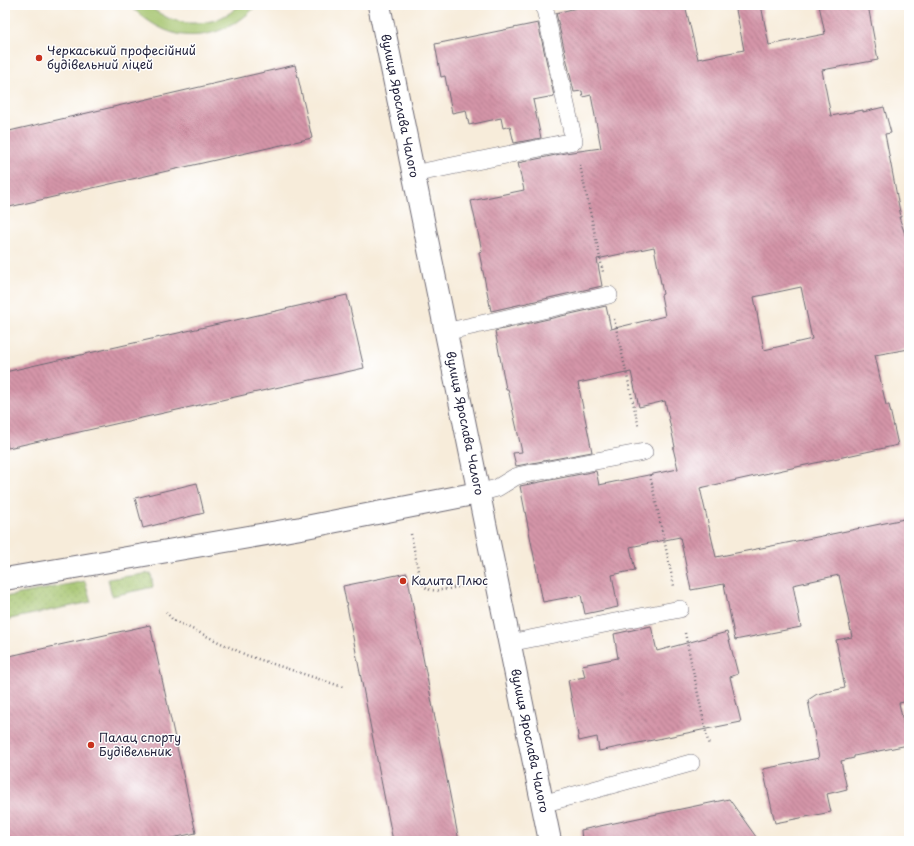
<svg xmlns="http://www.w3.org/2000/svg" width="914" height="846" font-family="'Playpen Sans',sans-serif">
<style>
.grass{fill:url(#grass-dots);stroke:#627252}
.pitch{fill:#a3c26a;stroke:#627252}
.building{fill:url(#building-back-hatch);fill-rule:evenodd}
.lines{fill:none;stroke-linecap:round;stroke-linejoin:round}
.service-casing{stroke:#6d6973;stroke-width:18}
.minor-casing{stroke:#6d6973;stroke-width:24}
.path{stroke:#6d6973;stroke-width:2.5;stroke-dasharray:1 3;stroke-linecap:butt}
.service{stroke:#fff;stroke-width:17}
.minor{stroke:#fff;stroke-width:22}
.poi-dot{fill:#c8321e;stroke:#fff;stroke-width:1.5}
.labels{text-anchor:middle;stroke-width:3;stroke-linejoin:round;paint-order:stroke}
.poi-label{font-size:12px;fill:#22223b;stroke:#fff;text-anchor:start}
.street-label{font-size:12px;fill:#22223b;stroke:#fff}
</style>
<defs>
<pattern id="grass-dots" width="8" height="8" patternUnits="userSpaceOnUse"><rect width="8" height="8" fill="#a3c26a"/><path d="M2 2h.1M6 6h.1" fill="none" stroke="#8ca65d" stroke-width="1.8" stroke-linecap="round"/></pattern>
<pattern id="building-back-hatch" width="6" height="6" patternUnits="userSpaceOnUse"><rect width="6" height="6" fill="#d494a8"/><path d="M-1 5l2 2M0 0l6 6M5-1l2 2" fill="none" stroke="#ac788a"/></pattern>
</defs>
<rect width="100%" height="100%" fill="#fff"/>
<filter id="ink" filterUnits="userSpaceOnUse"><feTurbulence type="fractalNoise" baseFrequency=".025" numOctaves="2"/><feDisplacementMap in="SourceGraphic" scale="8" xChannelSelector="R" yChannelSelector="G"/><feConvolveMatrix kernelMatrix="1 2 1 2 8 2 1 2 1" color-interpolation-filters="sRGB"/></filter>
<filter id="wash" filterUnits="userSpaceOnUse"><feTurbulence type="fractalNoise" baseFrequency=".012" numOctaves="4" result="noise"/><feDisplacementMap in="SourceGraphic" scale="16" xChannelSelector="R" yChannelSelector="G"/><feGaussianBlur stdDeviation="0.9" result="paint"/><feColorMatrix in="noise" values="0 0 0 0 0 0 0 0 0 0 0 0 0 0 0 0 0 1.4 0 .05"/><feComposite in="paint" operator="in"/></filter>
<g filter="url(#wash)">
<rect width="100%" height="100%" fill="#f7ecda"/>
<!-- grass -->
<path class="grass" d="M151,573L153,587L112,596L108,579Z
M85,581L91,602L5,620V597Z"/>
<!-- pitch -->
<path class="pitch" d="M129,5H147L157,12L170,19L186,23H201L216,20L230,13L240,5H257C235,30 197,44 165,30C151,24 140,15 129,5Z"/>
<g id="blocks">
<!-- building -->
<path class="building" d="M588,5H685L698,59L744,50L735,5H761L769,45L825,34L819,5H868L878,60L822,70L831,116L863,110V112L884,107L891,133L885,134L901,217H899L909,246V349L875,355L886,405H889L898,445L700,488L716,557L827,535L909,518V701L899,703L908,745L854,756V758L841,761L847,789L827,794L831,812L775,823L763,769L819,758L808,700L817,694L845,688L836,640L852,637L839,575L793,585L801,627L735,640L724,584L691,590L680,537L630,547L635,570L612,575L618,607L585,614L581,595L543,602L520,486L596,471L599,485L678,469L673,448L675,447L665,401L639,407L631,372L578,383L592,452L516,466L513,453L522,452L508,389H506L495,331L606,306L611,329L665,316L661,295L663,294L654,247L597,259L602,286L491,311L479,252L482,251L471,201L524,190L518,163L565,153L601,148L591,95L583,97L582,91L574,92L556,13ZM801,287L812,339L764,350L754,297Z
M538,23L554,96L533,100L541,138L514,143L510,126L503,128L501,118L469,125L466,110L452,113L445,76L441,77L435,44Z
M295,65L312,138L5,208V132Z
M347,295L364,368L8,448L5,433V372Z
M197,483L204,513L143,528L135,498Z
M407,573L413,606L459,841H393L343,586Z
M150,625L196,833L158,841H5V657Z
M651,626L657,651L727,632L738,674L730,677L741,722L599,751L597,737L579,741L568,680L585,677L582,665L618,658L614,634Z
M729,799L759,841H582L581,830Z"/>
</g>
</g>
<g filter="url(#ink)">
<use href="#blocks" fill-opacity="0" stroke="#6d6973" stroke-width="1"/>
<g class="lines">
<defs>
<path id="service" d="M413,174L574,141L544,5
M445,332L609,295
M478,493L497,488L515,477L521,475L644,452
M509,643L680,609
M542,804L691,763"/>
<g id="minor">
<path id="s1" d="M379,5L550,841"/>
<path d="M5,579L301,528L478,493"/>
</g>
</defs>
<!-- service casing -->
<use href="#service" class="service-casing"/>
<!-- minor casing -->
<use href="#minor" class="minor-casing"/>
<!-- path -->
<path class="path" d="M580,165L603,272
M614,319L639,428
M650,475L674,586
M411,534L420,579C422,583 424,587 428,589C436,593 460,586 469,585
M166,612L173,620L246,655L343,687
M685,633L709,746"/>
<!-- service -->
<use href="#service" class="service"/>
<!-- minor -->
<use href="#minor" class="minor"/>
</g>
</g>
<!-- markers -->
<g class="poi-dot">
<circle cx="39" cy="58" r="4"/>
<circle cx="403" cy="581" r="4"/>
<circle cx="91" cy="745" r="4"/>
</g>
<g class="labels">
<!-- poi labels -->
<g class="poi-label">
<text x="47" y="55">Черкаський професійний<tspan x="47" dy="14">будівельний ліцей</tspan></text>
<text x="411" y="585">Калита Плюс</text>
<text x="99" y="742">Палац спорту<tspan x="99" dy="14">Будівельник</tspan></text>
</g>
<!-- street labels -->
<g class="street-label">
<text dy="4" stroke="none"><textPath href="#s1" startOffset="103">вулиця Ярослава Чалого</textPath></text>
<text dy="4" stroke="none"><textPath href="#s1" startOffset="427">вулиця Ярослава Чалого</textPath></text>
<text dy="4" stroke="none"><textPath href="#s1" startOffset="751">вулиця Ярослава Чалого</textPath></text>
</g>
</g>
<!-- margin -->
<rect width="914" height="846" fill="none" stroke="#fff" stroke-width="20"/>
</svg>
